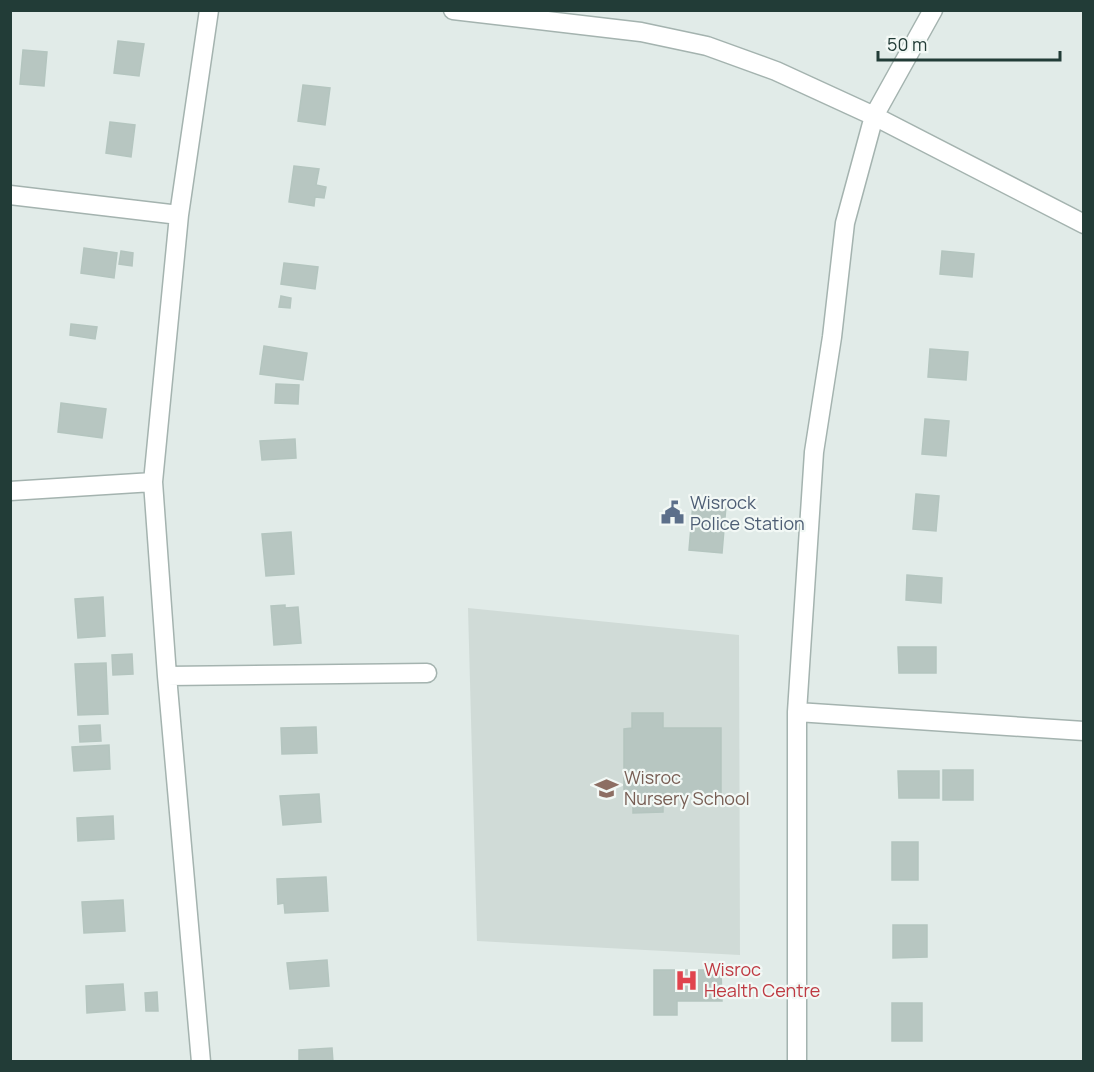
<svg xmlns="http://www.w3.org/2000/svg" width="1094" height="1072" font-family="Manrope,sans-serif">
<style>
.built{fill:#d0dbd7}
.building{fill:#b7c6c1;stroke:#b4c5bf;stroke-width:1.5}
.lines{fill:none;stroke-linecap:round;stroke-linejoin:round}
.minor-casing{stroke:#a4b3af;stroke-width:21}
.minor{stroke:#fff;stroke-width:18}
.labels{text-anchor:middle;stroke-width:4.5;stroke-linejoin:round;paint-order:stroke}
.service-label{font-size:18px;fill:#4e5e75;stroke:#f2f8f5;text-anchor:start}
.education-label{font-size:18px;fill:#785e54;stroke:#f2f8f5;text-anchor:start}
.health-label{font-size:18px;fill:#be3a42;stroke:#f2f8f5;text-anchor:start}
</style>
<rect width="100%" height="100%" fill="#e1ebe8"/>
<!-- built -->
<path class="built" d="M468,608L739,635L740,955L477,941Z"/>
<!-- building -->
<path class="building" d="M118,41L144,44L139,76L114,73Z
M23,50L47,52L44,86L20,84Z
M303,85L330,88L325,125L298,121Z
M110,122L135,125L131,157L106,153Z
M294,166L319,169L316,185L326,187L324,198L315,197L314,206L289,202Z
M84,248L117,253L114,278L81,273Z
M121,251L133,253L132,266L119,264Z
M942,251L974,254L972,277L940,274Z
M284,263L318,267L315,289L281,284Z
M281,296L291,298L290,308L279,307Z
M71,324L97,327L95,339L70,335Z
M264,346L307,353L303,380L260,374Z
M930,349L968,352L966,380L928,377Z
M276,384L299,385L298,404L275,403Z
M61,403L106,409L102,438L58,432Z
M925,419L949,421L946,456L922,454Z
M295,439L296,458L262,460L260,441Z
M916,494L939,496L936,531L913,529Z
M693,503L726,506L722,553L689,550Z
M291,532L294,574L266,576L262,534Z
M907,575L942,578L941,603L906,600Z
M103,597L105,636L78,638L75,599Z
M285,605V608L298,607L301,643L274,645L271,606Z
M898,647H936V673H899Z
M132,654L133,674L113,675L112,655Z
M106,663L108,714L78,715L75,664Z
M632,713H663V728H721V795H663V812L633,813V795H624V729L632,728Z
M100,725L101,741L80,742L79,726Z
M316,727L317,753L282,754L281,728Z
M109,745L110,769L74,771L72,747Z
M943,770H973V800H943Z
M898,771H939V798H899Z
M319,794L321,822L283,825L280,796Z
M113,816L114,839L78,841L77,818Z
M892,842H918V880H892Z
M326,877L328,911L285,913L284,903L278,904L277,879Z
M123,900L125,931L84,933L82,902Z
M893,925H927V957L893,958Z
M327,960L329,986L290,989L287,963Z
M654,970H721L722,1001H677V1015H654Z
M123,984L125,1010L87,1013L86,986Z
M157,992L158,1011H146L145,993Z
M892,1003H922V1041H892Z
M332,1048L333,1062H299V1050Z"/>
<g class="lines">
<defs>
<path id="minor" d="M453,10L641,32L707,46L776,71L874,116L1084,224
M10,195L179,215L153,482L167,676L201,1062
M179,215L209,10
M10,491L153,482
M167,676L427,673
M797,712L1084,731
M797,1062V712L814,452L832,337L845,223L874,116L933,10"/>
</defs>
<!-- minor casing -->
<use href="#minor" class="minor-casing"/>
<!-- minor -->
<use href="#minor" class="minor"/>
</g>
<!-- icons -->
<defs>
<symbol id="civic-bare" viewBox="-9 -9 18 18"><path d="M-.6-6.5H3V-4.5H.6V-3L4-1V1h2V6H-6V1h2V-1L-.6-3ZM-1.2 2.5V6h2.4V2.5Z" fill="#5c6f8a" stroke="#f2f8f5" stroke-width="2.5" paint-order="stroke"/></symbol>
<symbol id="school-bare" viewBox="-9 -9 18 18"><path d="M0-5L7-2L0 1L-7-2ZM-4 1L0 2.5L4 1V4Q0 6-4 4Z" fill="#8d6e63" stroke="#f2f8f5" stroke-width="2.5" paint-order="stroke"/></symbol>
<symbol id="hospital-bare" viewBox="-9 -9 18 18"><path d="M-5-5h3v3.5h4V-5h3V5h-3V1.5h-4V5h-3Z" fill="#e0444e" stroke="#f2f8f5" stroke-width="2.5" paint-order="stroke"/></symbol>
</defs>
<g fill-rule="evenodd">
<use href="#civic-bare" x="656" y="496" width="33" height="33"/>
<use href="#school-bare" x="590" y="772" width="33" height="33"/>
<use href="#hospital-bare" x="670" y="964" width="33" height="33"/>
</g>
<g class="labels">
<!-- service labels -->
<g class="service-label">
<text x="690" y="509">Wisrock<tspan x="690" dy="21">Police Station</tspan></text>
</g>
<!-- education labels -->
<g class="education-label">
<text x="624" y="784">Wisroc<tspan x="624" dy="21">Nursery School</tspan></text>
</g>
<!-- health labels -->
<g class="health-label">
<text x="704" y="976">Wisroc<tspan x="704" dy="21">Health Centre</tspan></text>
</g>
</g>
<!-- border -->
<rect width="1094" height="1072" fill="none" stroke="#223c37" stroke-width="24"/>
<!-- scale -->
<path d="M878 51v9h182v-9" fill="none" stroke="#223c37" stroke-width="3"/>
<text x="887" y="51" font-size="18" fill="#223c37" stroke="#f2f8f5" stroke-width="4.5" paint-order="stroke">50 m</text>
</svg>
